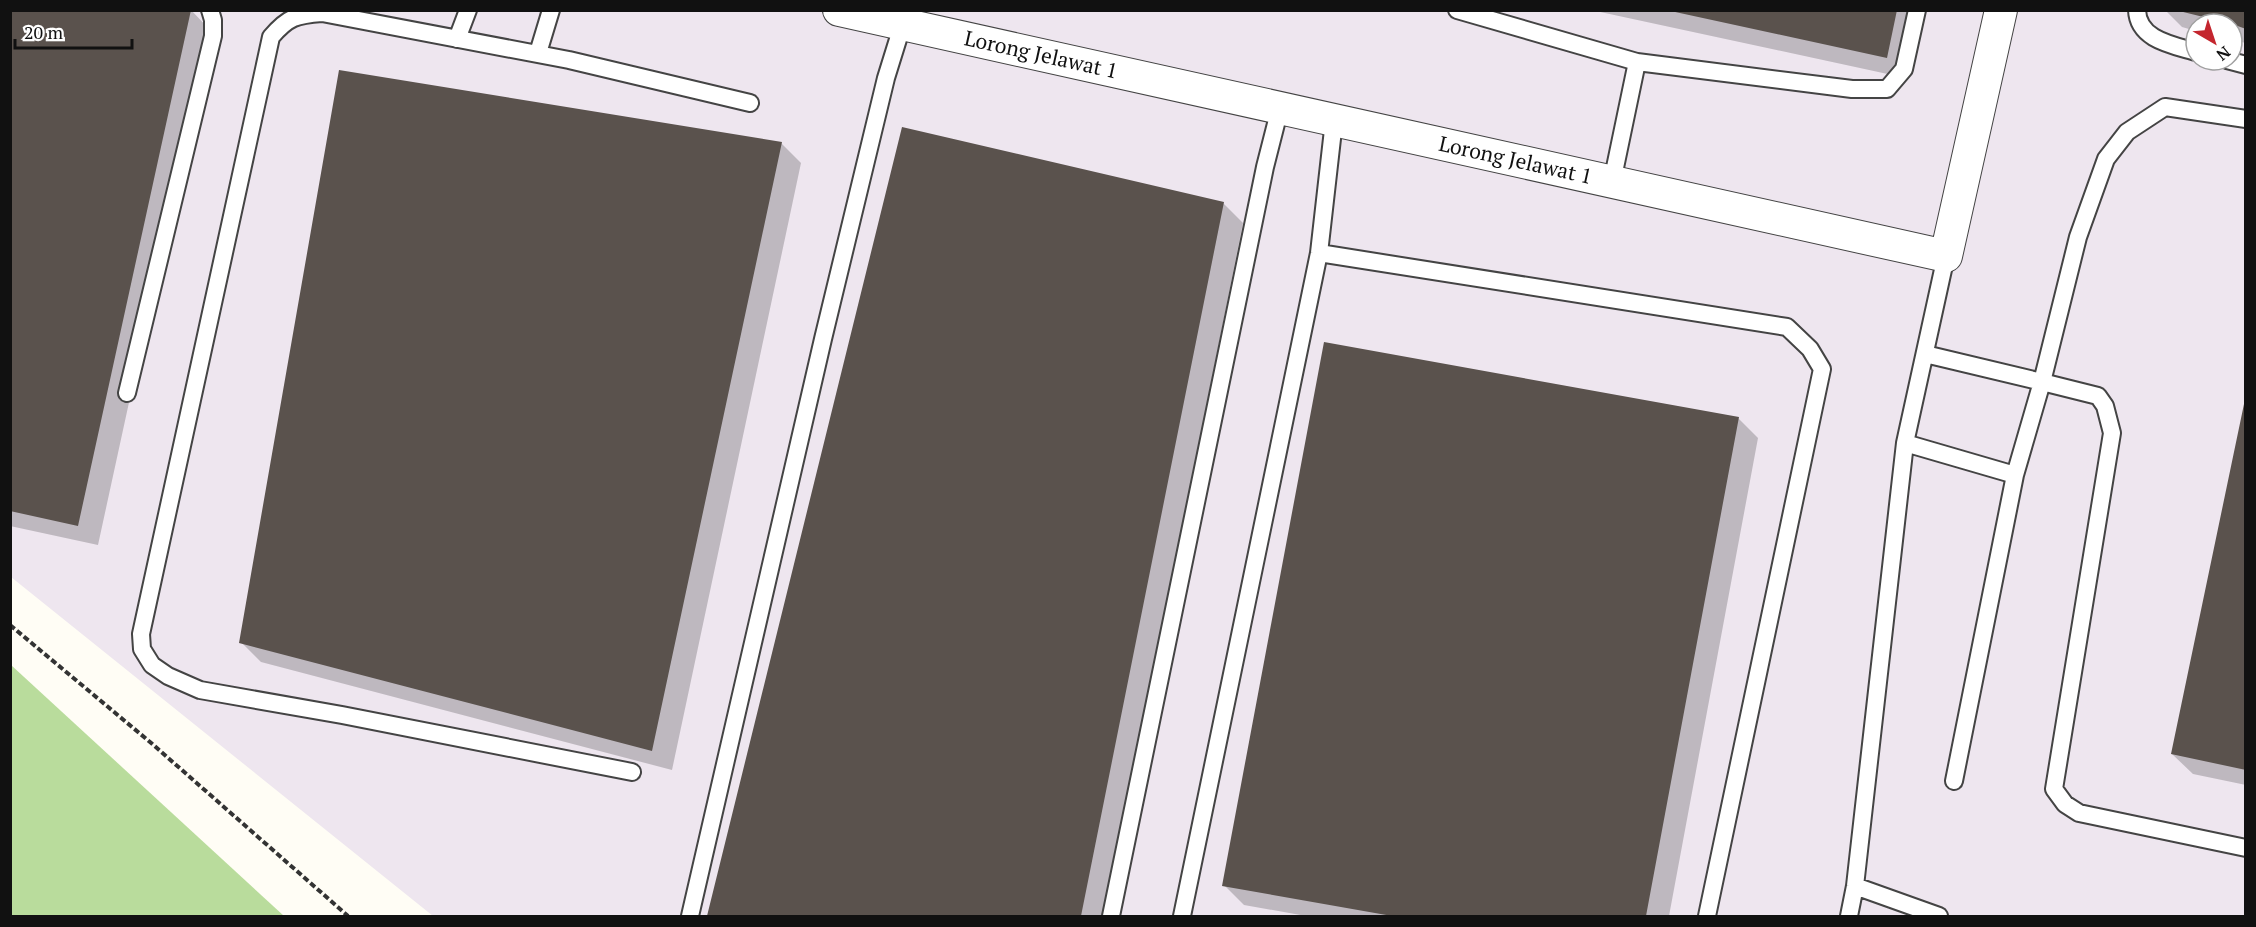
<svg xmlns="http://www.w3.org/2000/svg" width="2256" height="927" font-family="'PT Serif',serif">
<style>
.industrial{fill:#eee6ef;fill-rule:evenodd}
.forest{fill:#b9dc9c}
.shadow{fill:#0003}
.building{fill:#5a524d}
.lines{fill:none;stroke-linecap:round;stroke-linejoin:round}
.lane-casing{stroke:#444;stroke-width:20}
.street-casing{stroke:#444;stroke-width:34}
.path{stroke:#333;stroke-width:4;stroke-dasharray:6 3;stroke-linecap:butt}
.lane{stroke:#fff;stroke-width:16}
.street{stroke:#fff;stroke-width:32}
.labels{text-anchor:middle;stroke-width:6;stroke-linejoin:round;paint-order:stroke}
.street-label{font-size:21px;fill:#111;stroke:#fff}
</style>
<rect width="100%" height="100%" fill="#fffdf5"/>
<!-- industrial -->
<path class="industrial" d="M10,11H2245V916H433L11,577ZM2196,24H2232V60H2196Z"/>
<!-- forest -->
<path class="forest" d="M10,665H11L284,916H11Z"/>
<!-- shadow -->
<path class="shadow" d="M10,10H191L210,30L98,545L10,526Z
M1591,10H1921L1906,78Z
M2165,10H2246V43L2232,40V24H2196V31L2182,27Z
M903,129L1223,203L1243,223L1104,916H709Z
M781,143L801,163L672,770L261,662L241,642Z
M2246,407V785L2193,774L2172,754Z
M1738,418L1758,438L1669,916H1306L1244,905L1224,885Z"/>
<!-- building -->
<path class="building" d="M10,10H191L78,526L10,511Z
M1666,10H1897L1887,58Z
M2175,10H2246V29L2232,24Z
M339,70L782,142L652,751L239,643Z
M902,127L1224,202L1081,916H707Z
M1324,342L1739,417L1646,916H1392L1222,886Z
M2244,404H2246V770L2171,754Z"/>
<g class="lines">
<defs>
<path id="lane" d="M1457,10L1637,62L1612,182
M2137,10C2138,40 2173,45 2196,52
M457,39L468,10
M538,53L551,10
M2227,60L2246,65
M1637,62L1852,89H1887L1904,69L1917,10
M1319,253L1787,327L1810,349L1822,369L1707,916
M1925,354L2042,382L2078,237L2106,159L2127,132L2165,107L2246,119
M127,393L213,36V20L210,10
M1905,443L2015,475
M632,772L342,715L200,690L168,676L152,665L142,649L141,634L271,37C288,17 296,15 322,13L569,60L750,103
M1954,781L2015,475L2042,382L2098,396L2105,406L2112,433L2054,789L2065,804L2079,813L2246,848
M1855,886L1939,916
M690,916L823,339L886,78L904,20
M1111,916L1265,167L1280,108
M1182,916L1319,253L1334,121
M1849,916L1855,886L1905,443L1946,256"/>
<g id="street">
<path id="s1" d="M839,10L1946,256L2001,10"/>
</g>
</defs>
<!-- lane casing -->
<use href="#lane" class="lane-casing"/>
<!-- street casing -->
<use href="#street" class="street-casing"/>
<!-- path -->
<path class="path" d="M10,625L150,742L348,916"/>
<!-- lane -->
<use href="#lane" class="lane"/>
<!-- street -->
<use href="#street" class="street"/>
</g>
<g class="labels">
<!-- street labels -->
<g class="street-label">
<text dy="7" stroke="none"><textPath href="#s1" startOffset="207">Lorong Jelawat 1</textPath></text>
<text dy="7" stroke="none"><textPath href="#s1" startOffset="693">Lorong Jelawat 1</textPath></text>
</g>
</g>
<!-- border -->
<rect width="2256" height="927" fill="none" stroke="#111111" stroke-width="24"/>
<!-- north arrow -->
<g transform="translate(2214 42) rotate(141)"><circle r="28" fill="#ffffff" stroke="#a0a0a0" stroke-width="1.5"/>
<path d="M0-4.5L10 22L0 15L-10 22Z" fill="#c4262e"/>
<text y="-9" font-size="16" font-weight="bold" text-anchor="middle" fill="#111111">N</text>
</g>
<!-- scale -->
<path d="M15 39v9h117v-9" fill="none" stroke="#111111" stroke-width="3"/>
<text x="24" y="39" font-size="18" fill="#111111" stroke="#ffffff" stroke-width="4.5" paint-order="stroke">20 m</text>
</svg>
